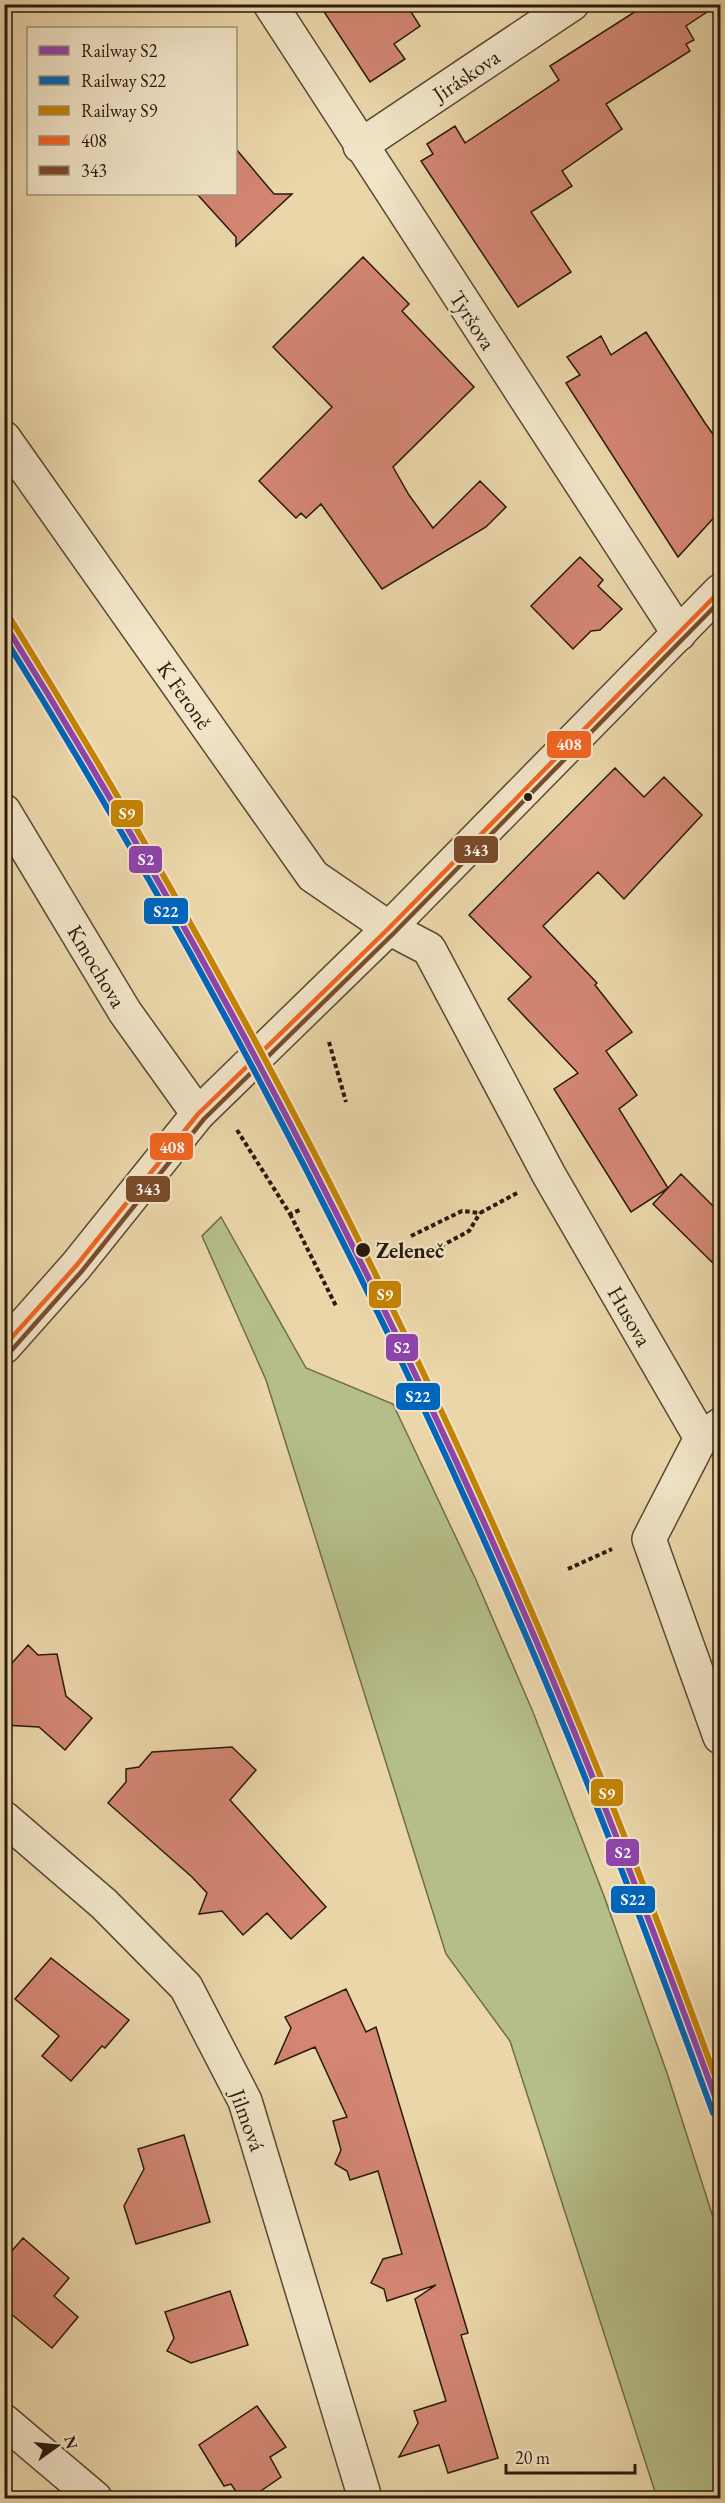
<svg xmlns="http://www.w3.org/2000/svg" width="725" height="2503" font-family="'EB Garamond',serif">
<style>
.green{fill:#b5be89;stroke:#6f6c4b;stroke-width:1.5}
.building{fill:#d38673;stroke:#291a0d;stroke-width:1.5}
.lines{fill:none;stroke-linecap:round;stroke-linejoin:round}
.minor-casing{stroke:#594934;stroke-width:36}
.tertiary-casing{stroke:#594934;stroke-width:36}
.path{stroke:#291a0d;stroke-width:4;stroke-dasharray:4.5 3;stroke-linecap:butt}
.minor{stroke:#f1e4c7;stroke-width:33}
.tertiary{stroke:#f1e4c7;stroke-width:33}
.bus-1-casing{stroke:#f1e4c7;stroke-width:9}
.bus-2-casing{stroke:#f1e4c7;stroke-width:9}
.bus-1{stroke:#f26522;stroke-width:4.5}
.bus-2{stroke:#7a4b2a;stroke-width:4.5}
.rail-1-casing{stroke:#f1e4c7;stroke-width:10}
.rail-2-casing{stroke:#f1e4c7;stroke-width:10}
.rail-3-casing{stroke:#f1e4c7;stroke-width:10}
.rail-1{stroke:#8e44ad;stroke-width:6}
.rail-2{stroke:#0065bd;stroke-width:6}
.rail-3{stroke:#c48303;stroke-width:6}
.bus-dot{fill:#291a0d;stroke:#f1e4c7;stroke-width:2}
.labels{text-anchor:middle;stroke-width:5;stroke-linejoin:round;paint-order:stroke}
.street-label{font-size:22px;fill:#291a0d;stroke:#f1e4c7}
.stop-label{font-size:22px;font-weight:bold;fill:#291a0d;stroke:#f1e4c7;text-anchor:start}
.line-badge{stroke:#f1e4c7;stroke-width:2}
.badge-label{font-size:16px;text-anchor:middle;font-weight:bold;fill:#fff}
</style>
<rect width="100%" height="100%" fill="#ead6a9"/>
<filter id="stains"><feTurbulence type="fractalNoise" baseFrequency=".00333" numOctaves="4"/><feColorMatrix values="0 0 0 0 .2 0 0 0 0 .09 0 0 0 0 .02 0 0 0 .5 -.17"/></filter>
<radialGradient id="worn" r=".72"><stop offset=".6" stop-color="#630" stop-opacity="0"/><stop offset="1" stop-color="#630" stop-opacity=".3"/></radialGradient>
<!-- green -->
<path class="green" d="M221,1217L306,1368L393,1404L476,1580L533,1712L604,1896L667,2073L720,2239V2498H657L510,2041L446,1954L266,1380L202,1236Z"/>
<!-- building -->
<path class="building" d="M319,4H406L420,26L394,44L405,59L370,82Z
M647,4H719L686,26L694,40L686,44L690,51L606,104L622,129L562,171L572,186L531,212L571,272L518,307L421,161L433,154L427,144L455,126L465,143L559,80L550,66Z
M236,149L274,194H292L236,246V237L197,194H236Z
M363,257L409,304L402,311L474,387L393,467L409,495L433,528L480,481L506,507L486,527L382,589L321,504L306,518L301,513L296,518L259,481L332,407L273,347Z
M646,332L705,423L720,444V511L678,557L566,383L580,375L567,357L601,336L611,355Z
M580,557L603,580L598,586L622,609L600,630L591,631L573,649L531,606Z
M615,768L644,797L664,777L702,815L624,899L598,872L543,926L597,983L595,985L632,1032L606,1051L637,1095L619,1109L668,1188L631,1212L554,1089L578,1073L508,999L531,977L469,915Z
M681,1174L720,1213V1270L653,1204Z
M28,1645L38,1655L57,1654L66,1696L92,1718L65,1750L39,1727L4,1725V1672Z
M232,1747L256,1770L230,1800L326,1907L291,1939L267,1913L243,1935L222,1911L199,1914L207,1893L192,1877L108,1803L126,1782V1769L139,1767L152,1752Z
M51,1958L129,2020L105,2048L102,2046L71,2081L42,2056L59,2036L15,1999Z
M346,1989L366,2032L376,2027L468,2333L461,2335L498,2458L448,2473L439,2445L399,2457L418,2423L414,2411L446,2401L415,2299L436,2285L387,2301L384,2289L371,2283L383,2259L402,2254L378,2171L350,2180L347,2171L335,2164L341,2150L333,2121L347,2117L315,2047L275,2064L291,2028L285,2017Z
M184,2135L210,2222L136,2244L124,2206L144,2169L138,2149Z
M23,2238L69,2278L54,2296L78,2317L52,2348L4,2308V2260Z
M230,2291L248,2345L191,2363L167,2351L174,2338L165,2312Z
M257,2406L286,2447L270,2457L281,2477L249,2499H241L231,2484L224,2486L199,2445Z"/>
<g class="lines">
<defs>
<path id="minor" d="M270,4L679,634
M360,146L572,4
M4,438L313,876L389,928L429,949L549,1175L701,1438
M4,811L125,1012L198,1114
M720,1425L701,1438L649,1539L720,1737
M4,1818L104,1904L186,1987L245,2101L365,2498
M4,2421L95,2498"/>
<path id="tertiary" d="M4,1347L76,1266L198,1114L389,928L720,591"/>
</defs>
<!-- minor casing -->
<use href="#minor" class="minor-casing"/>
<!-- tertiary casing -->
<use href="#tertiary" class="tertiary-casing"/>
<!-- path -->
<path class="path" d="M329,1042L346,1102
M237,1130L290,1214L300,1210
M290,1214L336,1306
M411,1236L462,1211L480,1213L517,1193
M434,1250L469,1231L480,1213
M568,1569L612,1549"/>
<!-- minor -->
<use href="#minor" class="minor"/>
<!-- tertiary -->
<use href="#tertiary" class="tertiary"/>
<defs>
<path id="bus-1" d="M4,1346L76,1266L198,1114L389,928L720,591"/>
<path id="bus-2" d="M10,1352L82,1271L204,1119L394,933L720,601"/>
</defs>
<!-- bus-1 casing -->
<use href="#bus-1" class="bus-1-casing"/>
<!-- bus-2 casing -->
<use href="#bus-2" class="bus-2-casing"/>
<!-- bus-1 -->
<use href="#bus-1" class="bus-1"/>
<!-- bus-2 -->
<use href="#bus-2" class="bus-2"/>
<defs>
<path id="rail-1" d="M4,623C202,940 376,1273 525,1615C596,1778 659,1944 720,2110"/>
<path id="rail-2" d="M4,637C200,952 373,1282 520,1622C590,1783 652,1947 713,2113"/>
<path id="rail-3" d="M10,618C208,937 385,1271 533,1615C601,1771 662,1930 720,2090"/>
</defs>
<!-- rail-1 casing -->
<use href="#rail-1" class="rail-1-casing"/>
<!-- rail-2 casing -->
<use href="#rail-2" class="rail-2-casing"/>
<!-- rail-3 casing -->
<use href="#rail-3" class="rail-3-casing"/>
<!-- rail-1 -->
<use href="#rail-1" class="rail-1"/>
<!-- rail-2 -->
<use href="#rail-2" class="rail-2"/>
<!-- rail-3 -->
<use href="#rail-3" class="rail-3"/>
</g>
<!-- markers -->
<g class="bus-dot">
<circle cx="528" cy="797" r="5"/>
<circle cx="363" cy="1250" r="8"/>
</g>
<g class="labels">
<!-- street labels -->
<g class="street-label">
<text transform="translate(466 75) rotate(-34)" y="8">Jiráskova</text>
<text transform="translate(473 320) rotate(57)" y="8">Tyršova</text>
<text transform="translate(185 695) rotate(55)" y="8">K Feroně</text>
<text transform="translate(97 966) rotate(59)" y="8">Kmochova</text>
<text transform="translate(630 1316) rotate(60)" y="8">Husova</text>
<text transform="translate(248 2120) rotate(70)" y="8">Jilmová</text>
</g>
<!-- stop labels -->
<g class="stop-label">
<text x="376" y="1258">Zeleneč</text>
</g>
</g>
<g class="line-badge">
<rect x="546" y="730" width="46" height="29" rx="6" fill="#f26522"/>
<rect x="110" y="799" width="34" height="29" rx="6" fill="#c48303"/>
<rect x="453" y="835" width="46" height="29" rx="6" fill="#7a4b2a"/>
<rect x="128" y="845" width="35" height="29" rx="6" fill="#8e44ad"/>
<rect x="143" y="897" width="46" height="28" rx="6" fill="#0065bd"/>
<rect x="149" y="1132" width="45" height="29" rx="6" fill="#f26522"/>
<rect x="125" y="1175" width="46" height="28" rx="6" fill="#7a4b2a"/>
<rect x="368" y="1280" width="34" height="29" rx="6" fill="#c48303"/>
<rect x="385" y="1333" width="34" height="29" rx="6" fill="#8e44ad"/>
<rect x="395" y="1382" width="46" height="29" rx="6" fill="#0065bd"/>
<rect x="590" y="1778" width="34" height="29" rx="6" fill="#c48303"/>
<rect x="605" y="1838" width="35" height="29" rx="6" fill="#8e44ad"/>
<rect x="610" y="1885" width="46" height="29" rx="6" fill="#0065bd"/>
</g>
<g class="badge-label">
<text x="569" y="750">408</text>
<text x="127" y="819">S9</text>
<text x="476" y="856">343</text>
<text x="146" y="865">S2</text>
<text x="166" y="917">S22</text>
<text x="172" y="1153">408</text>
<text x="148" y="1195">343</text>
<text x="385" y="1300">S9</text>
<text x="402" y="1353">S2</text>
<text x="418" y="1402">S22</text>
<text x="607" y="1799">S9</text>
<text x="623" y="1858">S2</text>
<text x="633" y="1905">S22</text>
</g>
<!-- margin -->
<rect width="725" height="2503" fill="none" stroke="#ead6a9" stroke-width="24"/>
<rect x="6" y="6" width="713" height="2491" fill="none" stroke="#291a0d" stroke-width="3"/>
<rect x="12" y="12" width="701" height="2479" fill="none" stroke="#291a0d" stroke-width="1.5"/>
<!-- legend -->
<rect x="27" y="27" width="210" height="168" fill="#f1e4c7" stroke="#a1937d" stroke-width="1.5"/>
<rect x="39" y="46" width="30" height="9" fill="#8e44ad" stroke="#a1937d" stroke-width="1.5"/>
<text x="81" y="57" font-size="18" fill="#291a0d">Railway S2</text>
<rect x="39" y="76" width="30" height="9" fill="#0065bd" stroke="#a1937d" stroke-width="1.5"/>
<text x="81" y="87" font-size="18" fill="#291a0d">Railway S22</text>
<rect x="39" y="106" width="30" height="9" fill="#c48303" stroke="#a1937d" stroke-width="1.5"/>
<text x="81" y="117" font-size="18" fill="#291a0d">Railway S9</text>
<rect x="39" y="136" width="30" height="9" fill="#f26522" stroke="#a1937d" stroke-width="1.5"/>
<text x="81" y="147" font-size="18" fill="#291a0d">408</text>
<rect x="39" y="166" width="30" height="9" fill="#7a4b2a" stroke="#a1937d" stroke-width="1.5"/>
<text x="81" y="177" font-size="18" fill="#291a0d">343</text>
<!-- north arrow -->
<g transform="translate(57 2446) rotate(75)" stroke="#f1e4c7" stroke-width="4.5" paint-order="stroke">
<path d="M0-4.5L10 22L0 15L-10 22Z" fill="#291a0d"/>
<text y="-9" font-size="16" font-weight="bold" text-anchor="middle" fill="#291a0d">N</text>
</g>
<!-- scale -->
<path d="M506 2464v9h129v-9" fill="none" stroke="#291a0d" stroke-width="3"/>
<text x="515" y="2464" font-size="18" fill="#291a0d" stroke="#f1e4c7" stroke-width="4.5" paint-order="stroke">20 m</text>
<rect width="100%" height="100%" filter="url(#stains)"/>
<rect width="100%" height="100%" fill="url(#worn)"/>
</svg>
